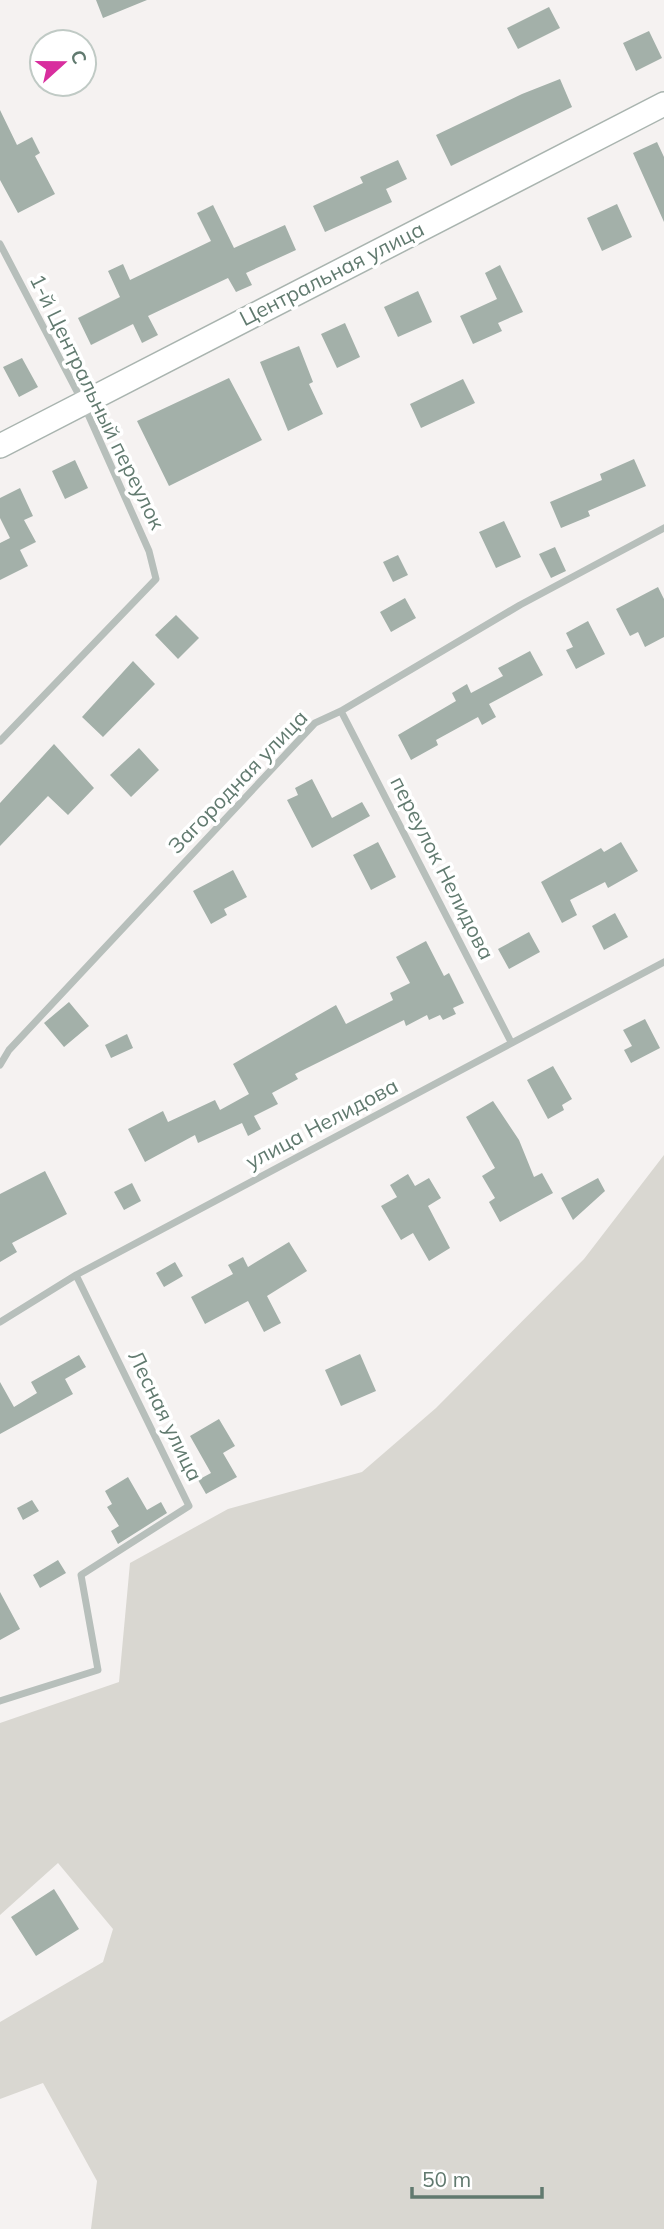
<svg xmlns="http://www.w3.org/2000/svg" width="664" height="2229" font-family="Mulish,sans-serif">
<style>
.green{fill:#d9d7d1}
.building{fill:#a3b0a9}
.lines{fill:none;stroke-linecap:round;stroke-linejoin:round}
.secondary-casing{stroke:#a9b4af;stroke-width:26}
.street{stroke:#b7bfbb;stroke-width:7}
.secondary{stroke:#fff;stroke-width:23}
.labels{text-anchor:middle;stroke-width:7;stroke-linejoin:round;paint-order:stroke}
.street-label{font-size:21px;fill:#617a6f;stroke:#fff}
</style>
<rect width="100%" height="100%" fill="#f5f2f1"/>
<!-- green -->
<path class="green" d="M664,1155V2229H91L97,2181L43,2083L0,2099V2022L103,1962L113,1929L58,1863L0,1915V1723L119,1682L130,1563L228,1509L362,1472L436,1408L584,1259Z"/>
<!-- building -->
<path class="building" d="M96,0H147L103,18Z
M549,7L560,28L518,49L507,28Z
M649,31L662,58L636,71L623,43Z
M560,79L572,107L451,166L436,135L522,94Z
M0,110L17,145L32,137L40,153L35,156L55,194L18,213L0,180Z
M657,142L664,157V222L633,153Z
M398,160L407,179L386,189L392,202L325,232L313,206L363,183L360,177Z
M617,204L632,237L602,251L587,218Z
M213,205L234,248L285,225L296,250L246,273L252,285L236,292L228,278L148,316L158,335L142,343L133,324L91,345L78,318L120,297L108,271L123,264L130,280L211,241L197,213Z
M500,265L523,312L498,323L502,331L473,344L460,316L497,299L485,273Z
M418,291L432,322L398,337L384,307Z
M345,323L360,357L337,368L321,334Z
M299,346L313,382L309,384L323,414L288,431L260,362Z
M22,358L38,387L19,397L3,367Z
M229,378L262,440L169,486L137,421Z
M463,379L475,403L421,428L410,404Z
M634,459L646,486L588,511L590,516L561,528L550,502L602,480L600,474Z
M75,460L88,488L65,499L52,471Z
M20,488L33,516L24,520L36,542L20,550L28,566L0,580V543L10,538L0,518V498Z
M504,521L521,557L496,568L479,532Z
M555,547L566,571L551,578L539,554Z
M398,555L408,575L393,582L383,562Z
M658,587L664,599V637L645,647L638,632L630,636L616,609Z
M405,598L416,618L391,632L380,612Z
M176,615L199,638L178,659L155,635Z
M588,621L605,654L576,669L566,650L573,647L566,633Z
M530,651L543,675L489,704L496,717L482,725L478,717L436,740L438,745L411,760L398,735L456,701L452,693L467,684L471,693L503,676L498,668Z
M133,661L155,684L103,737L82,717Z
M54,744L94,788L68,815L48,796L0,846V803Z
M139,748L159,770L131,797L110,775Z
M312,779L332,818L362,802L370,816L312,848L287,800L298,795L295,788Z
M378,842L396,877L371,890L353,855Z
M621,842L638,871L608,888L605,882L570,900L577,915L562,923L541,882L601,848L604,852Z
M233,870L247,897L224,909L227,915L211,924L193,891Z
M615,913L628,937L604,950L592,926Z
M529,932L540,952L509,969L498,949Z
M426,941L444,976L449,973L464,1003L453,1008L456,1014L443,1020L440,1015L429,1020L427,1015L406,1026L404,1020L295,1074L298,1079L272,1093L278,1104L254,1116L261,1129L248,1136L242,1123L198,1143L195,1135L145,1162L128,1129L163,1111L168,1122L215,1100L220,1110L249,1094L233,1064L336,1005L346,1024L393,1000L390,993L410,983L396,957Z
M69,1002L89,1026L64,1047L44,1023Z
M645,1019L660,1048L631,1063L624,1050L632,1046L623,1030Z
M127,1034L133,1048L111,1058L105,1045Z
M553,1066L572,1099L562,1105L564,1110L548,1119L527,1080Z
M493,1101L519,1140L534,1177L542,1173L553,1193L500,1222L489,1202L495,1198L482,1176L495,1168L466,1117Z
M45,1171L67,1214L12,1243L17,1252L0,1262V1194Z
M408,1174L415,1186L429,1178L441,1198L428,1206L450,1248L429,1261L413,1233L401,1240L381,1206L397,1197L390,1185Z
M598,1178L605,1191L573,1220L561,1198Z
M132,1183L141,1201L124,1210L114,1192Z
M289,1242L307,1271L267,1296L281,1323L264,1332L248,1301L205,1324L191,1297L233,1274L228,1265L243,1257L248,1267Z
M175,1262L183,1276L164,1287L156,1273Z
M360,1354L376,1391L341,1406L325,1370Z
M79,1355L86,1367L65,1379L73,1394L0,1434V1382L14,1407L37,1393L31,1382Z
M219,1419L235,1446L223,1453L237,1477L206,1494L198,1480L211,1473L190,1436Z
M128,1477L147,1510L161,1502L167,1513L118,1544L111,1531L119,1526L107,1507L112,1504L105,1491Z
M32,1500L39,1511L23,1520L17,1508Z
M58,1560L66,1573L40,1588L33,1575Z
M0,1592L20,1629L0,1640Z
M54,1889L79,1929L36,1956L11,1917Z"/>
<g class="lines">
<defs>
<path id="secondary" d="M0,446L664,104"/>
</defs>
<!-- secondary casing -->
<use href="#secondary" class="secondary-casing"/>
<!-- street -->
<path class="street" d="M0,244L83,403L149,551L156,579L0,741
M341,711L511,1042
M0,1065L9,1050L315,723L341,711L520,605L664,528
M0,1322L76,1275L664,962
M0,1701L98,1670L81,1575L189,1506L76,1275"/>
<!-- secondary -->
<use href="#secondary" class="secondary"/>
</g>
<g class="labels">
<!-- street labels -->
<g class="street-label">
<text transform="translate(332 274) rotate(-27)" y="7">Центральная улица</text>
<text transform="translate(97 402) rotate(64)" y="7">1-й Центральный переулок</text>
<text transform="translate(238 782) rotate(-46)" y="7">Загородная улица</text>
<text transform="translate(442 868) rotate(63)" y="7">переулок Нелидова</text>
<text transform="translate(322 1124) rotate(-28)" y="7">улица Нелидова</text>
<text transform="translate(165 1416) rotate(64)" y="7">Лесная улица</text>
</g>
</g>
<!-- north arrow -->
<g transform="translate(63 63) rotate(69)"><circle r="33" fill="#ffffff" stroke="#c0cac5" stroke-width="2"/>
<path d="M0-5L12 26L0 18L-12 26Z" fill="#d82e9e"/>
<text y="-10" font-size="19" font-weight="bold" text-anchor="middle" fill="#617a6f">С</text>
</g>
<!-- scale -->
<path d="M412 2187v10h130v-10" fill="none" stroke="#617a6f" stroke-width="3.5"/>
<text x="422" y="2187" font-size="21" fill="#617a6f" stroke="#ffffff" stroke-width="5" paint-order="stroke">50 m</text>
</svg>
